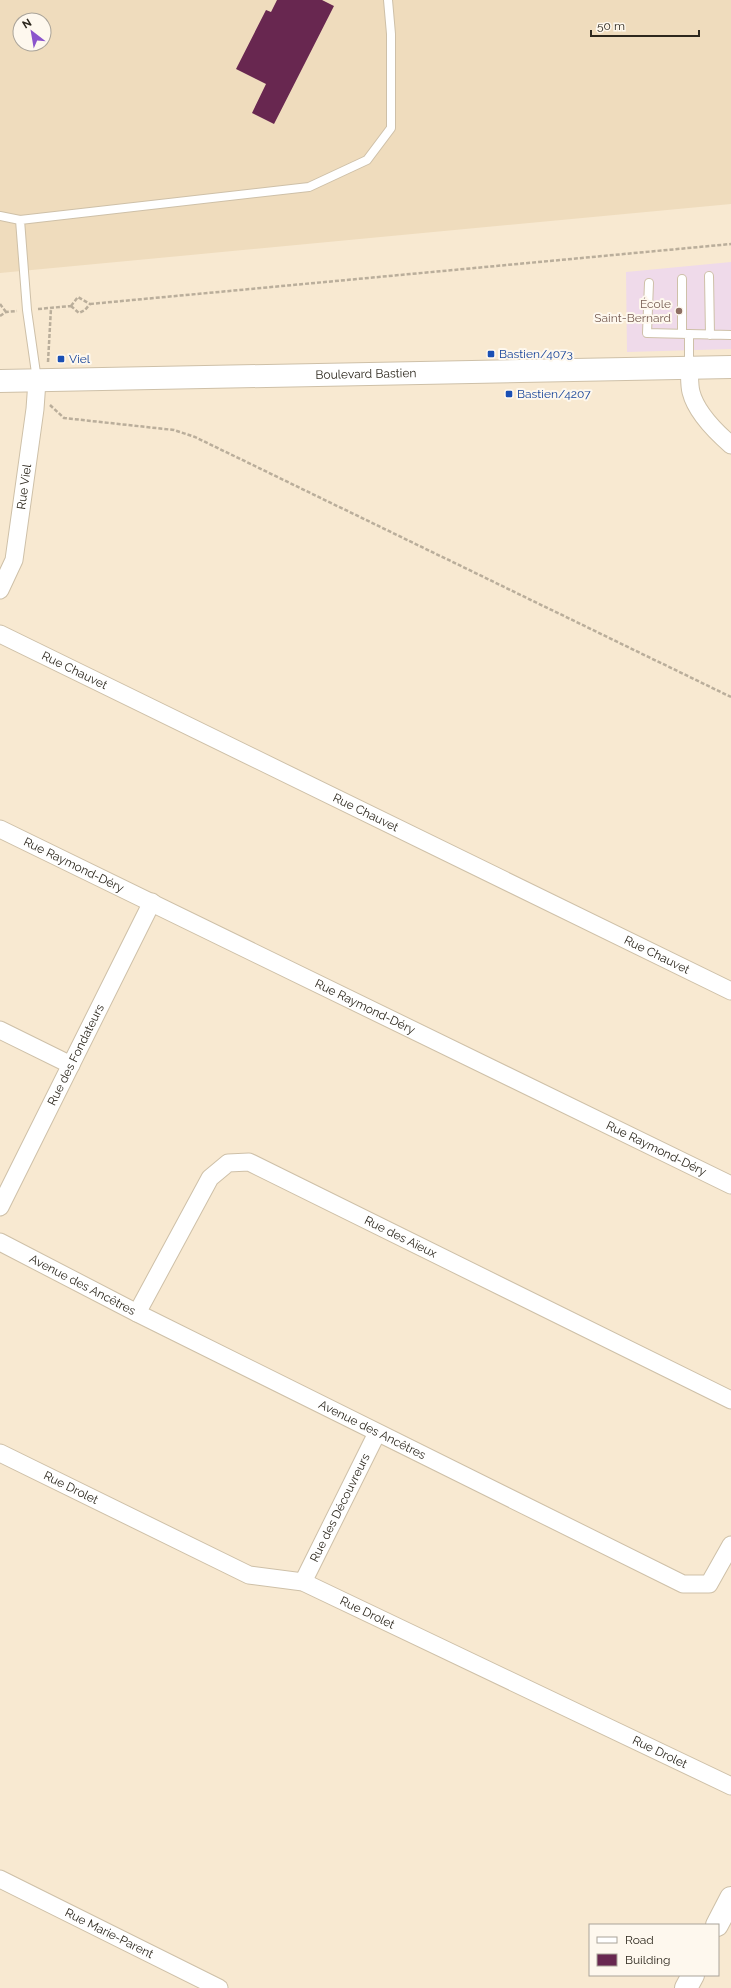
<svg xmlns="http://www.w3.org/2000/svg" width="731" height="1988" font-family="Raleway,sans-serif">
<style>
.built{fill:#efdcbd;fill-rule:evenodd}
.education{fill:#efdaea}
.building{fill:#682750}
.lines{fill:none;stroke-linecap:round;stroke-linejoin:round}
.service-casing{stroke:#cec0a8;stroke-width:10}
.minor-casing{stroke:#cec0a8;stroke-width:19}
.secondary-casing{stroke:#cec0a8;stroke-width:24}
.path{stroke:#baae9b;stroke-width:2.5;stroke-dasharray:4 2;stroke-linecap:butt}
.service{stroke:#fff;stroke-width:8}
.minor{stroke:#fff;stroke-width:17}
.secondary{stroke:#fff;stroke-width:22}
.education-dot{fill:#8d6e63;stroke:#fef8ee;stroke-width:1.5}
.transit-dot{fill:#1a4fb4;stroke:#fef8ee;stroke-width:1.5}
.labels{text-anchor:middle;stroke-width:4;stroke-linejoin:round;paint-order:stroke}
.education-label{font-size:12px;fill:#785e54;stroke:#fef8ee;text-anchor:end}
.transit-label{font-size:12px;fill:#164399;stroke:#fef8ee;text-anchor:start}
.street-label{font-size:12px;fill:#2c271d;stroke:#fef8ee}
</style>
<rect width="100%" height="100%" fill="#f8e9d1"/>
<!-- built -->
<path class="built" d="M0,0H731V204L0,273ZM20,20H44V44H20Z"/>
<!-- education -->
<path class="education" d="M731,262V349L627,352L626,272Z"/>
<!-- building -->
<path class="building" d="M277,0H322L334,6L274,124L252,113L266,84L236,69L266,10L271,12Z"/>
<g class="lines">
<defs>
<path id="service" d="M0,216L20,220
M709,276L710,335
M649,283L647,333L689,334
M682,334V279
M689,367V334L731,335
M37,380L27,310L20,220L309,187L367,160L391,128V34L388,0"/>
<g id="minor">
<path d="M689,367C690,375 689,384 691,392C696,412 716,432 731,445"/>
<path id="s1" d="M0,590L14,560L35,409L37,381"/>
<path id="s2" d="M0,634L731,991"/>
<path id="s3" d="M0,829L731,1185"/>
<path d="M0,1030L71,1065"/>
<path id="s4" d="M0,1207L152,902"/>
<path id="s5" d="M0,1242L137,1313L683,1584H709L731,1545"/>
<path id="s6" d="M137,1313L210,1178L228,1163L249,1162L731,1400"/>
<path id="s7" d="M0,1453L249,1575L303,1582L731,1786"/>
<path id="s8" d="M303,1582L377,1433"/>
<path id="s9" d="M0,1879L219,1988"/>
</g>
<g id="secondary">
<path id="s10" d="M0,381L731,367"/>
<path d="M717,1925L731,1898"/>
<path d="M686,1988L693,1975"/>
</g>
</defs>
<!-- service casing -->
<use href="#service" class="service-casing"/>
<!-- minor casing -->
<use href="#minor" class="minor-casing"/>
<!-- secondary casing -->
<use href="#secondary" class="secondary-casing"/>
<!-- path -->
<path class="path" d="M0,304L6,312
M90,304L731,244
M71,306L79,313L85,310L90,304
M71,306L78,297L90,304
M38,309L71,306
M0,316L6,312L17,311
M48,362L51,308
M50,405L64,418L174,430L195,437L731,697"/>
<!-- service -->
<use href="#service" class="service"/>
<!-- minor -->
<use href="#minor" class="minor"/>
<!-- secondary -->
<use href="#secondary" class="secondary"/>
</g>
<!-- markers -->
<circle class="education-dot" cx="679" cy="311" r="4"/>
<g class="transit-dot">
<rect x="487" y="350" width="8" height="8" rx="2"/>
<rect x="57" y="355" width="8" height="8" rx="2"/>
<rect x="505" y="390" width="8" height="8" rx="2"/>
</g>
<g class="labels">
<!-- education labels -->
<g class="education-label">
<text x="671" y="308">École<tspan x="671" dy="14">Saint-Bernard</tspan></text>
</g>
<!-- transit labels -->
<g class="transit-label">
<text x="499" y="358">Bastien/4073</text>
<text x="69" y="363">Viel</text>
<text x="517" y="398">Bastien/4207</text>
</g>
<!-- street labels -->
<g class="street-label">
<text dy="4" stroke="none"><textPath href="#s10" startOffset="366">Boulevard Bastien</textPath></text>
<text dy="4" stroke="none"><textPath href="#s1" startOffset="107">Rue Viel</textPath></text>
<text dy="4" stroke="none"><textPath href="#s2" startOffset="83">Rue Chauvet</textPath></text>
<text dy="4" stroke="none"><textPath href="#s2" startOffset="407">Rue Chauvet</textPath></text>
<text dy="4" stroke="none"><textPath href="#s3" startOffset="82">Rue Raymond-Déry</textPath></text>
<text dy="4" stroke="none"><textPath href="#s2" startOffset="731">Rue Chauvet</textPath></text>
<text dy="4" stroke="none"><textPath href="#s3" startOffset="406">Rue Raymond-Déry</textPath></text>
<text dy="4" stroke="none"><textPath href="#s4" startOffset="170">Rue des Fondateurs</textPath></text>
<text dy="4" stroke="none"><textPath href="#s3" startOffset="730">Rue Raymond-Déry</textPath></text>
<text dy="4" stroke="none"><textPath href="#s6" startOffset="367">Rue des Aïeux</textPath></text>
<text dy="4" stroke="none"><textPath href="#s5" startOffset="93">Avenue des Ancêtres</textPath></text>
<text dy="4" stroke="none"><textPath href="#s5" startOffset="417">Avenue des Ancêtres</textPath></text>
<text dy="4" stroke="none"><textPath href="#s7" startOffset="79">Rue Drolet</textPath></text>
<text dy="4" stroke="none"><textPath href="#s8" startOffset="83">Rue des Découvreurs</textPath></text>
<text dy="4" stroke="none"><textPath href="#s7" startOffset="403">Rue Drolet</textPath></text>
<text dy="4" stroke="none"><textPath href="#s7" startOffset="727">Rue Drolet</textPath></text>
<text dy="4" stroke="none"><textPath href="#s9" startOffset="122">Rue Marie-Parent</textPath></text>
</g>
</g>
<!-- legend -->
<rect x="589" y="1924" width="130" height="52" fill="#fef8ee" stroke="#aaa49a"/>
<rect x="597" y="1937" width="20" height="6" fill="#ffffff" stroke="#aaa49a"/>
<text x="625" y="1944" font-size="12" fill="#2c271d">Road</text>
<rect x="597" y="1954" width="20" height="12" fill="#682750" stroke="#aaa49a"/>
<text x="625" y="1964" font-size="12" fill="#2c271d">Building</text>
<!-- north arrow -->
<g transform="translate(32 32) rotate(329)"><circle r="19" fill="#fef8ee" stroke="#aaa49a"/>
<path d="M0-3L7 15L0 10L-7 15Z" fill="#8b54cc"/>
<text y="-6" font-size="11" font-weight="bold" text-anchor="middle" fill="#2c271d">N</text>
</g>
<!-- scale -->
<path d="M591 30v6h108v-6" fill="none" stroke="#2c271d" stroke-width="2"/>
<text x="597" y="30" font-size="12" fill="#2c271d" stroke="#fef8ee" stroke-width="3" paint-order="stroke">50 m</text>
</svg>
